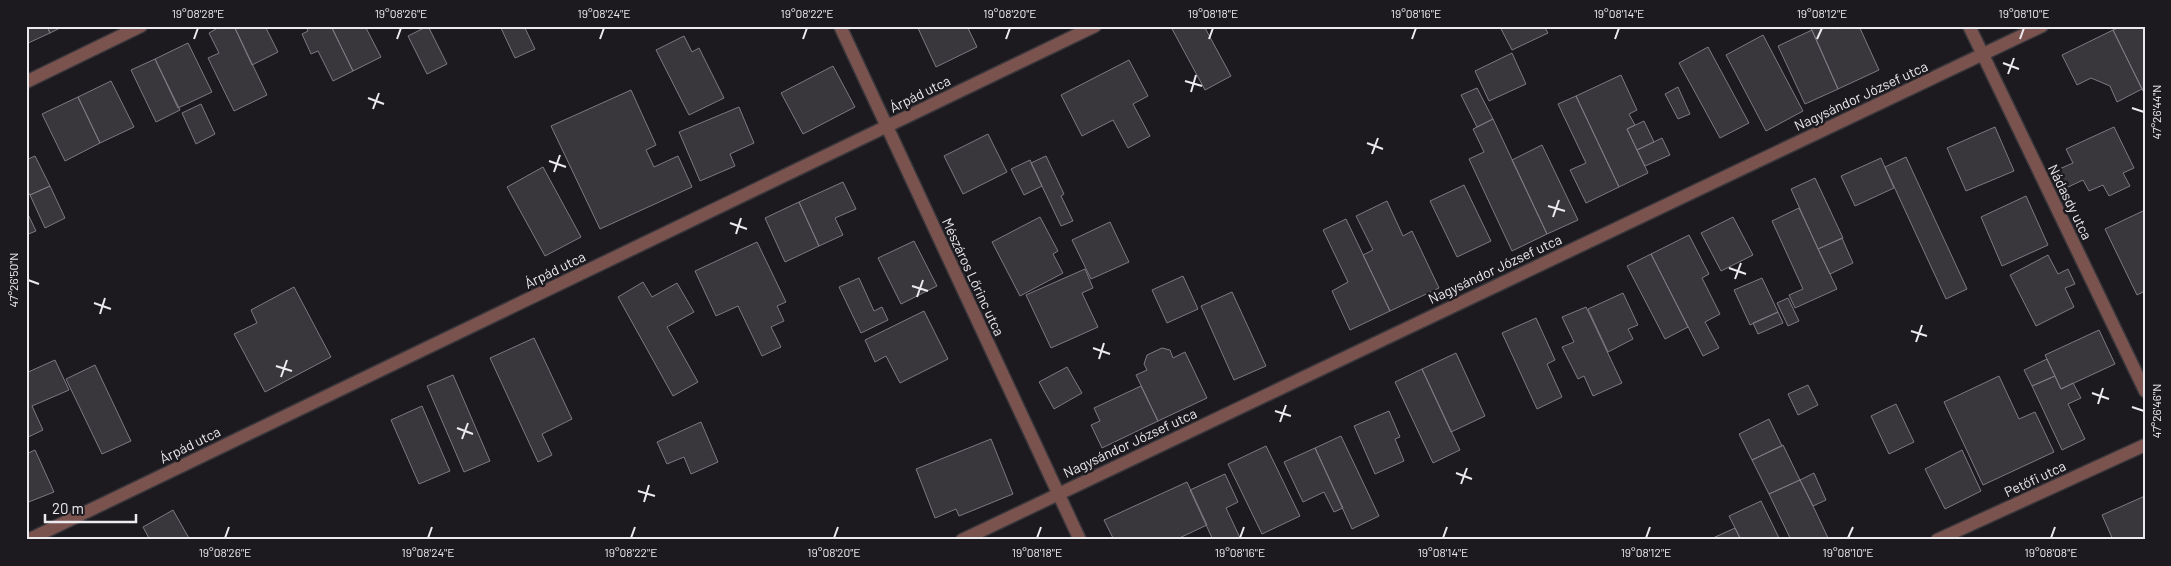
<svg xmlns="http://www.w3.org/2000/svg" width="2171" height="566" font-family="Barlow,sans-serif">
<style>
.building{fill:#39373c;stroke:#7c7a81}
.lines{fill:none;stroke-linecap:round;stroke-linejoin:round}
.minor-casing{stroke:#39373c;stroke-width:15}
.tertiary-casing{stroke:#39373c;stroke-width:15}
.minor{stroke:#7a524e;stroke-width:12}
.tertiary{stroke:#7a524e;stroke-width:12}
.ticks{fill:none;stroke:#ebeaee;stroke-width:2}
.labels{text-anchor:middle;stroke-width:5;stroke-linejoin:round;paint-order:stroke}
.street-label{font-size:14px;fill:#ebeaee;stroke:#1c1a1f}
.neatline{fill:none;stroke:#ebeaee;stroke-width:2}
.ticks-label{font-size:12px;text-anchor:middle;fill:#ebeaee}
</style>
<rect width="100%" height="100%" fill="#1c1a1f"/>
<!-- building -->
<path class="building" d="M26,26H47L50,33L26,44Z
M47,26H64L50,33Z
M221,26H234L267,95L234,111L208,58L219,53L209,33Z
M234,26H265L278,52L252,65Z
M306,26H331L353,71L333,81L318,51L311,54L302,34L308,31Z
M331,26H365L381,57L353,71Z
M428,26L447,64L427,74L408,36Z
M500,26H524L535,49L515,58Z
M917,26H967L977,47L936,67Z
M1204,26L1231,76L1205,90L1171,27Z
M1502,26H1544L1548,33L1512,50L1500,27Z
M1810,26H1835L1837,29L1844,26H1859L1879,70L1838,89Z
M2122,26H2145V95L2113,30Z
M1812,30L1838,89L1805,104L1778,46Z
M2113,30L2142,89L2117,102L2110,86L2091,78L2077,85L2062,55Z
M1763,35L1803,111L1766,131L1726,55Z
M684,36L692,52L699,48L724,98L689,115L656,50Z
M188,43L212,92L178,108L155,59Z
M1708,47L1749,123L1720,138L1679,63Z
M1512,53L1526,84L1489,101L1475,71Z
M155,59L180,110L156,122L131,70Z
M1129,60L1148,96L1133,104L1150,136L1128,148L1113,120L1082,136L1061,95Z
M833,66L855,107L803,134L781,93Z
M1621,75L1637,110L1629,114L1635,125L1627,129L1648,173L1619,187L1576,96Z
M111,81L134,127L100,143L78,97Z
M1678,87L1690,114L1678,119L1665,94Z
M1477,88L1493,119L1477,127L1461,95Z
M631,90L656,145L646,150L654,167L678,156L692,187L600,229L551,126Z
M1576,96L1619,187L1586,203L1570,170L1586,163L1558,104Z
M78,97L100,143L65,161L42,114Z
M201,104L215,134L196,144L182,113Z
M739,107L754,143L730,154L735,166L700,181L679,132Z
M1493,119L1547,234L1512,251L1469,159L1484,152L1473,129Z
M1644,121L1654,142L1637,150L1627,129Z
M1995,127L2014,171L1966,191L1947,148Z
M2114,127L2134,168L2123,173L2130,186L2109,196L2103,185L2089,191L2083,180L2066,188L2057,170L2073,163L2066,149Z
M988,134L1007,172L963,194L944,156Z
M1662,138L1670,155L1645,166L1637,150Z
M1542,145L1578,220L1547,234L1512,160Z
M35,156L50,186L30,195L26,188V160Z
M1046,156L1064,194L1061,196L1073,221L1061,226L1031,163Z
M1906,157L1967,289L1946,299L1885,167Z
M1881,158L1894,188L1855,206L1841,176Z
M1030,160L1042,186L1024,195L1011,169Z
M543,167L581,237L545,256L507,187Z
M1815,178L1843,238L1818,249L1791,189Z
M843,182L856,209L835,218L843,235L819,246L799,202Z
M1464,185L1491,241L1457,257L1430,201Z
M50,186L65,218L45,228L30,195Z
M2026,196L2048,245L2002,266L1981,217Z
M1387,201L1403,236L1412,231L1439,288L1390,311L1363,255L1373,250L1356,216Z
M799,202L819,246L785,262L765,218Z
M1799,208L1837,289L1795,308L1789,295L1803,289L1772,221Z
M26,210L36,231L26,235Z
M2145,210V291L2137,295L2105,229Z
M1040,217L1058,251L1053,254L1063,273L1020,296L992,242Z
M1733,217L1753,255L1721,271L1701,233Z
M1346,219L1390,311L1350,330L1332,291L1348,282L1323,230Z
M1110,222L1129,262L1091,279L1072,240Z
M1689,235L1709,274L1702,278L1720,314L1705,322L1719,348L1703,356L1651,254Z
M1842,238L1853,263L1830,274L1818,249Z
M914,241L937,286L901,304L878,258Z
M757,242L786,302L777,306L784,321L771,327L781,347L762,356L738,306L716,316L695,271Z
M1651,254L1688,327L1665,339L1627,266Z
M2048,255L2058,274L2068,269L2075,284L2065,288L2074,307L2036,326L2010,275Z
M1085,269L1093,288L1082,293L1098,327L1051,348L1026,295Z
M1183,276L1198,309L1167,323L1152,290Z
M859,278L874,311L882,307L888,320L861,333L839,287Z
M1762,278L1778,312L1750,325L1734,290Z
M643,282L652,297L677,283L694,312L667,327L698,382L673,396L618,297Z
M294,287L331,357L265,392L234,334L257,323L251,310Z
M1232,292L1266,366L1234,380L1201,306Z
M1623,293L1638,325L1628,329L1633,339L1608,352L1588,309Z
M1788,298L1799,321L1788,326L1777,303Z
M1586,307L1622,383L1593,396L1584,376L1578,379L1562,347L1574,342L1562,317Z
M924,311L948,359L900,383L886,356L875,362L865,340Z
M1778,312L1783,323L1758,334L1753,323Z
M1536,318L1555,360L1547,364L1562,397L1537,409L1502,333Z
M2099,330L2115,364L2061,389L2045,355Z
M534,338L572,419L542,434L552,455L538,462L490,358Z
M1162,348L1170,350L1173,358L1185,352L1207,398L1158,421L1136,375L1147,370L1144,364L1147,355Z
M1456,353L1485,416L1451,432L1422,369Z
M2047,359L2055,376L2032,386L2024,370Z
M55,360L69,390L32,406L43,430L26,438V373Z
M95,365L131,441L102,454L66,379Z
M1067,367L1082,393L1054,409L1039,382Z
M1422,369L1460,450L1433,463L1395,382Z
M453,375L490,461L464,472L427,386Z
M1999,376L2019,419L2035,412L2054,452L1983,485L1944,402Z
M2055,376L2061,389L2073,383L2081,398L2068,404L2085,439L2062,450L2032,386Z
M1808,385L1818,405L1798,415L1788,394Z
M1141,386L1158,421L1102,448L1091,425L1100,421L1094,408Z
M1896,404L1914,442L1889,454L1871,416Z
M422,406L450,471L419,484L391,420Z
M1389,411L1400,437L1395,439L1404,461L1375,474L1354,426Z
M1769,419L1782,446L1752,460L1739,434Z
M701,422L718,462L691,474L684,457L667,464L657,442Z
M1341,436L1379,516L1352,529L1315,448Z
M991,439L1013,494L959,516L956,509L935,518L916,469Z
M1783,445L1800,480L1769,494L1752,460Z
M1266,446L1300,516L1262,534L1228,464Z
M1315,448L1343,508L1334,512L1324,492L1303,502L1284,462Z
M35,450L54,492L26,503V454Z
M1962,450L1981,491L1945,509L1925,469Z
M1814,473L1826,500L1813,506L1800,480Z
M1225,474L1238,502L1226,508L1241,540H1213L1190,490Z
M1800,480L1813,506L1829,540H1791L1769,494Z
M1187,482L1207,525L1175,540H1114L1104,520Z
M2145,496V540H2113L2102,515Z
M1761,501L1780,540H1741L1729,516Z
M173,510L190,540H150L143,527Z
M1735,528L1741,540H1714L1713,538Z"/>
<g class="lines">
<defs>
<path id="minor" d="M840,26L1080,540
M26,82L141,26
M28,540L1095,26
M962,540L2042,26
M1937,540L2145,445"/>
<path id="tertiary" d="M1969,26L2145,391"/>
</defs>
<!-- minor casing -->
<use href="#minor" class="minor-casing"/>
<!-- tertiary casing -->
<use href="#tertiary" class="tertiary-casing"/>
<!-- minor -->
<use href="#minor" class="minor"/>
<!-- tertiary -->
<use href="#tertiary" class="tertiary"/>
</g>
<!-- ticks -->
<path class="ticks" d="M194,39L198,28M397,39L401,28M600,39L604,28M803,39L807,28M1006,39L1010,28M1209,39L1213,28M1412,39L1416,28M1615,39L1619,28M1817,39L1822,28M2020,39L2024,28M2003,63L2019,69M2008,74L2014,58M1185,81L1202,86M1191,92L1196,75M368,98L384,104M2132,108L2144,112M373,109L379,93M1367,143L1383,149M1372,154L1378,138M549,161L566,167M554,172L560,155M1548,206L1565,211M1553,217L1559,200M730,223L747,229M736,234L741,218M1729,268L1746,274M1735,279L1741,263M28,280L39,284M912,286L928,291M917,297L923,280M94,303L111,309M100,314L105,298M1911,331L1927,336M1916,342L1922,325M1093,348L1110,354M1099,359L1104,343M276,366L292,371M281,377L287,360M2092,393L2109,399M2098,404L2103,388M2132,407L2144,411M1275,411L1291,416M1280,422L1286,405M457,428L473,434M462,439L468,423M1456,473L1472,479M1461,484L1467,468M638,491L655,496M644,502L649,485M225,538L229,527M428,538L432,527M631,538L635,527M834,538L838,527M1037,538L1041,527M1240,538L1244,527M1443,538L1447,527M1646,538L1650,527M1848,538L1853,527M2051,538L2055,527"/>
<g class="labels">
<!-- street labels -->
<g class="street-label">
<text transform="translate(920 94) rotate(-26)" y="5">Árpád utca</text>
<text transform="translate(1861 96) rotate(-25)" y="5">Nagysándor József utca</text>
<text transform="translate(2070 202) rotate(64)" y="5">Nádasdy utca</text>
<text transform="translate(1495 269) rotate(-25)" y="5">Nagysándor József utca</text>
<text transform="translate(555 270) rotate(-26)" y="5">Árpád utca</text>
<text transform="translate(973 277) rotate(65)" y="5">Mészáros Lőrinc utca</text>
<text transform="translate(1130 443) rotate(-25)" y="5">Nagysándor József utca</text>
<text transform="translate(190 445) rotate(-26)" y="5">Árpád utca</text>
<text transform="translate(2035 479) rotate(-25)" y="5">Petőfi utca</text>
</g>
</g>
<!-- border -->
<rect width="2171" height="566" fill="none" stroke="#1c1a1f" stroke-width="55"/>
<!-- scale -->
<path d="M45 514v8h91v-8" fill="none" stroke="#ebeaee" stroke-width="2.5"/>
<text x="52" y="514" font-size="15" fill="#ebeaee" stroke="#1c1a1f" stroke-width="4" paint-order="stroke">20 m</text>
<rect x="28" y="28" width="2116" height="510" class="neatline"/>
<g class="ticks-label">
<text x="198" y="18">19°08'28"E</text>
<text x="401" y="18">19°08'26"E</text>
<text x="604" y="18">19°08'24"E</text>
<text x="807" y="18">19°08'22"E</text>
<text x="1010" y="18">19°08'20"E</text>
<text x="1213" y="18">19°08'18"E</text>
<text x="1416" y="18">19°08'16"E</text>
<text x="1619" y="18">19°08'14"E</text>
<text x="1822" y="18">19°08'12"E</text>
<text x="2024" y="18">19°08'10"E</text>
<text transform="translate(2157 112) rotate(-90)" y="4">47°26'44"N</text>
<text transform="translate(14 280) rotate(-90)" y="4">47°26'50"N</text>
<text transform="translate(2157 411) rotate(-90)" y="4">47°26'46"N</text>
<text x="225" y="557">19°08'26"E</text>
<text x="428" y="557">19°08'24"E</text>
<text x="631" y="557">19°08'22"E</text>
<text x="834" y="557">19°08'20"E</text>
<text x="1037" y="557">19°08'18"E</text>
<text x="1240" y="557">19°08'16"E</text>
<text x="1443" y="557">19°08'14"E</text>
<text x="1646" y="557">19°08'12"E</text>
<text x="1848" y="557">19°08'10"E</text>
<text x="2051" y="557">19°08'08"E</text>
</g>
</svg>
